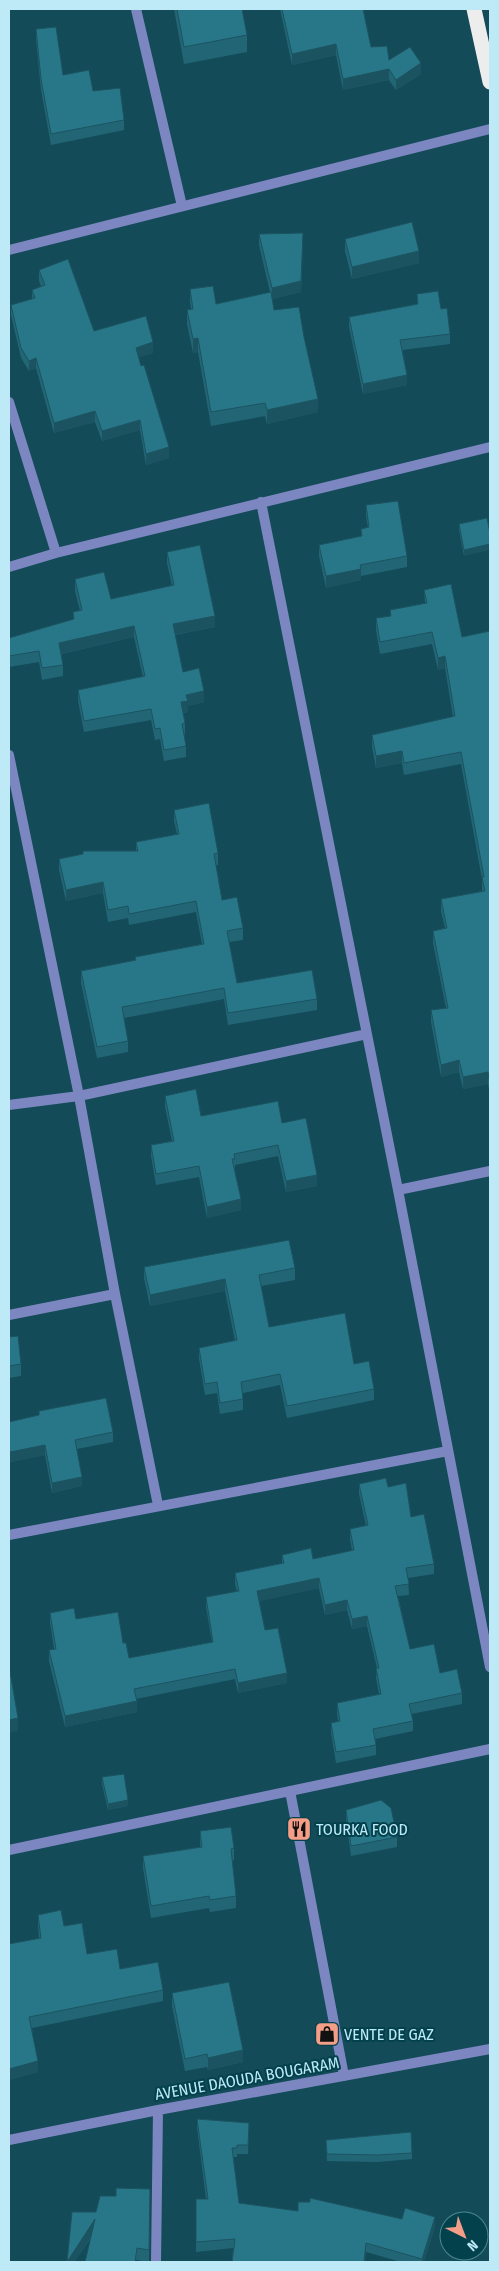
<svg xmlns="http://www.w3.org/2000/svg" width="499" height="2271" font-family="'Fira Sans Condensed',sans-serif">
<style>
.lines{fill:none;stroke-linecap:round;stroke-linejoin:round}
.street{stroke:#7c87c1;stroke-width:10}
.highway{stroke:#ededed;stroke-width:15}
.wall{fill:#226676}
.shaded-wall{fill:#1c5360}
.building{fill:#287789;stroke:#1c5360}
.labels{text-anchor:middle;stroke-width:4;stroke-linejoin:round;paint-order:stroke}
.poi-label{font-size:16px;fill:#bdeaf6;stroke:#03414d;text-anchor:start}
.street-label{font-size:16px;fill:#bdeaf6;stroke:#03414d}
</style>
<rect width="100%" height="100%" fill="#144b58"/>
<g class="lines">
<!-- street -->
<path class="street" d="M136,9L182,206
M9,250L490,129
M9,402L56,553
M261,502L398,1190
M9,567L56,553L490,447
M9,755L79,1096L115,1294L158,1505
M9,1105L79,1096L367,1034
M490,1171L398,1190L490,1667
M9,1315L115,1294
M9,1535L448,1451
M290,1791L344,2076
M9,1850L490,1749
M9,2140L158,2110L490,2049
M156,2262L158,2110"/>
<!-- highway -->
<path class="highway" d="M474,9L490,82"/>
</g>
<!-- wall -->
<path class="wall" d="M174,9H242L247,35V52L184,64Z
M280,9H363L371,47L389,60L421,74L396,90L389,80L343,90L336,55L292,65Z
M36,29L63,75L93,91L124,120V130L51,145L41,90L36,40Z
M259,234L303,244L301,292L272,299L274,310L304,337L318,412L267,424L265,416L211,426L198,352L193,353L187,324V310L191,309L190,302V289L216,304L270,292L259,245Z
M345,239L419,263L352,279L345,251Z
M39,270L94,331L153,353L138,357L169,458L146,465L140,430L102,441L95,422L54,433L36,368L29,371L21,358L11,315V305L32,299V290L41,286L39,281Z
M417,294L441,309L450,334V344L402,350L407,385L363,394L349,327V317L417,304Z
M366,505L407,556V567L361,576V580L326,588L319,556V545L361,536V529L368,528L366,517Z
M487,518L464,556L459,530V524Z
M167,552L215,627L175,635L183,672L204,702L188,706V712L183,713L185,723V734L184,735L186,746V757L164,761L160,739L155,740L151,720L84,732L78,701V690L143,677L134,637L61,654L63,665V676L42,680L39,662L9,667V638L73,619V612L80,611L75,591V579L111,599L172,586L167,563Z
M424,590L462,637L490,631V1096L488,1084L463,1089L459,1072L441,1077L431,1022V1010L446,1008L433,943V931L445,928L441,911V899L482,891V879L461,764L404,775L402,763L376,768L372,747V735L453,717L445,668L438,670L432,644L380,654L376,630V618L390,616V610L425,603Z
M174,810L218,853V865H216L222,900L243,928V940L229,942L237,983L317,999V1010L228,1025L224,999L124,1018L128,1041V1052L97,1058L81,983V971L135,960V957L202,944L196,912L129,925L128,918L108,922L103,893L66,901L59,870V859L83,854V851H136V842L177,834L174,821Z
M165,1096L201,1116L282,1123L317,1186L286,1192L278,1156L235,1165V1170L241,1210L207,1218L199,1177L156,1185L151,1156V1145L172,1141L165,1107Z
M144,1267L295,1268V1280L261,1286L269,1327L354,1364L374,1389V1400L287,1418L280,1385L243,1393V1410L220,1414L217,1393L205,1395L199,1359V1348L235,1341L225,1291L150,1306L144,1278Z
M9,1337L21,1364V1376L9,1378Z
M39,1411L113,1432V1442L77,1449L82,1486L52,1493L45,1455L10,1462L9,1457V1422L39,1415Z
M359,1484L388,1487L411,1517L434,1564V1574L408,1578L409,1595L398,1596L410,1649L440,1673L462,1693V1704L411,1714L413,1721V1731L375,1739L376,1745V1755L336,1763L331,1733V1723L338,1721L337,1713V1703L379,1694L376,1678L377,1668L367,1626L352,1629L347,1610L325,1615L319,1588L259,1601L265,1630L287,1683L238,1693L235,1679L136,1699L137,1712L65,1727L49,1661V1650L54,1649L50,1623V1613L76,1619L123,1643L129,1658L212,1642L206,1607V1597L237,1592L235,1584V1573L282,1563V1555L313,1559L352,1551L350,1539V1529L366,1526L359,1494Z
M102,1777L128,1806L108,1810L102,1784Z
M346,1810L397,1837V1847L351,1856L346,1820Z
M200,1831L234,1848V1860L232,1861L236,1896V1908L210,1912L209,1908L151,1918L143,1868V1856L200,1847Z
M38,1915L64,1926L87,1954L163,1990V2001L32,2028L38,2072L9,2080V1944L39,1939L38,1926Z
M172,1993L243,2062L208,2070L207,2067L185,2071L172,2006Z
M197,2119L249,2123L248,2154H237V2157H233L239,2203L298,2211L402,2219L435,2226L424,2262H401L366,2252L365,2262H232L233,2248L196,2252V2199H206L197,2128Z
M326,2140L412,2153V2159L378,2162L327,2161Z
M150,2189L149,2262L137,2260L91,2238L74,2262H67L96,2212L116,2196Z"/>
<!-- shaded-wall -->
<path class="shaded-wall" d="M336,44V55L292,65V54Z
M421,63V74L396,90V80Z
M389,69V80L343,90V79Z
M303,233L301,292L272,299V288Z
M419,251V263L352,279V267Z
M198,338V352L193,353V339Z
M153,342V353L136,358V348Z
M36,358V368L29,371V361Z
M407,375V385L363,394V384Z
M318,399V412L267,424V410Z
M95,411V422L54,433V423Z
M140,420V430L102,441V431Z
M169,447V458L146,465V454Z
M490,544V550L464,556V550Z
M361,569V580L326,588V576Z
M215,616V627L173,635V624Z
M134,626V637L59,654V643Z
M445,656V668L438,670V658Z
M204,691V702L188,706V712L181,713V702L186,695Z
M402,751V763L376,768V756Z
M103,882V893L66,901V890Z
M459,1060V1072L441,1077V1065Z
M488,1072V1084L463,1089V1077Z
M317,1175V1186L286,1192V1181Z
M241,1199V1210L207,1218V1207Z
M225,1279V1291L150,1306V1295Z
M45,1445V1455L10,1462V1452Z
M82,1477V1486L52,1493V1483Z
M319,1578V1588L257,1602V1591Z
M347,1600V1610L325,1615V1605Z
M367,1616V1626L352,1629V1619Z
M287,1673V1683L238,1693V1683Z
M137,1701V1712L65,1727V1716Z
M18,1718V1731L9,1733V1720Z
M128,1800V1806L108,1810V1804Z
M243,2050V2062L208,2070V2058Z
M38,2061V2072L9,2080V2069Z
M435,2217V2226L424,2262H422V2259Z
M95,2219V2231L74,2262H67Z
M366,2243V2252L365,2262H364Z"/>
<!-- building -->
<path class="building" d="M177,9H242L247,35L184,47Z
M282,9H363L371,47L387,46L389,60L410,47L421,63L396,80L389,69L343,79L336,44L292,54Z
M56,27L63,75L89,70L93,91L120,88L124,120L51,134L41,79L36,29Z
M412,222L419,251L352,267L345,239Z
M303,233L301,281L272,288L259,234Z
M68,259L94,331L146,316L153,342L136,348L141,366L144,365L169,447L146,454L140,420L102,431L95,411L54,423L36,358L29,361L21,348L11,305L35,298L32,290L45,285L39,270Z
M213,286L216,304L271,292L274,310L299,307L304,337L318,399L267,410L265,403L211,412L198,338L193,339L187,310L193,309L190,289Z
M438,291L441,309L447,308L450,334L400,340L407,375L363,384L349,317L418,304L417,294Z
M398,501L407,556L360,565L361,569L326,576L319,545L362,536L361,529L369,527L366,505Z
M487,518L490,533V544L464,550L459,524Z
M200,545L215,616L173,624L183,672L199,668L204,691L186,695L188,701L181,702L185,723L182,724L186,746L164,750L160,728L155,729L151,709L84,721L78,690L145,676L134,626L59,643L63,665L42,668L39,651L9,656V638L74,619L73,612L82,610L75,579L104,572L111,599L174,585L167,552Z
M451,584L462,637L490,631V1084L488,1072L463,1077L459,1060L441,1065L431,1010L448,1008L433,931L447,928L441,899L485,891L482,877H484L461,752L404,763L402,751L376,756L372,735L455,716L445,656L438,658L432,632L380,642L376,618L391,616L390,610L427,603L424,590Z
M209,803L218,853L214,854L222,900L237,897L243,928L227,931L237,983L312,970L317,999L228,1013L224,988L122,1007L128,1041L97,1047L81,971L136,960L135,957L204,944L196,901L129,914L128,906L108,910L103,882L66,890L59,859L83,854V851H138L136,842L179,834L174,810Z
M196,1089L201,1116L278,1101L282,1123L306,1118L317,1175L286,1181L278,1145L234,1154L235,1159H232L241,1199L207,1207L199,1166L156,1174L151,1145L174,1141L165,1096Z
M289,1240L295,1268L259,1275L269,1327L345,1313L354,1364L369,1361L374,1389L287,1406L280,1374L241,1382L243,1399L220,1403L217,1382L205,1384L199,1348L237,1340L225,1279L150,1295L144,1267Z
M18,1336L21,1364L9,1366V1337Z
M106,1398L113,1432L75,1440L82,1477L52,1483L45,1445L10,1452L9,1448V1422L39,1415V1411Z
M386,1478L388,1487L406,1483L411,1517L424,1514L434,1564L406,1568L409,1584L395,1586L410,1649L434,1644L440,1673L457,1669L462,1693L409,1704L413,1721L373,1729L376,1745L336,1752L331,1723L340,1721L337,1703L381,1694L376,1668H379L367,1616L352,1619L347,1600L325,1605L319,1578L257,1591L265,1630L278,1628L287,1673L238,1683L235,1669L134,1689L137,1701L65,1716L49,1650L56,1649L50,1613L74,1608L76,1619L118,1612L123,1643H126L129,1658L213,1642L206,1597L239,1591L235,1573L284,1563L282,1555L311,1548L313,1559L354,1550L350,1529L368,1525L359,1484Z
M9,1666L18,1718L9,1720Z
M124,1774L128,1800L108,1804L102,1777Z
M381,1800L391,1808L397,1837L351,1846L346,1810Z
M231,1827L234,1848L231,1849L236,1896L210,1900L209,1896L151,1906L143,1856L202,1847L200,1831Z
M61,1910L64,1926L82,1923L87,1954L117,1949L120,1969L158,1962L163,1990L29,2017L38,2061L9,2069V1944L41,1938L38,1915Z
M229,1982L243,2050L208,2058L207,2054L185,2059L172,1993Z
M197,2119L249,2123L248,2145H237V2148H232L239,2203L298,2211V2202H310V2198L402,2219L405,2208L435,2217L422,2259L366,2243L364,2262H232L235,2239L196,2242V2199H208Z
M411,2132L412,2153L378,2155L327,2154L326,2140Z
M116,2188L150,2189L149,2250L137,2248L135,2262H85L95,2219L67,2262L72,2212H96L100,2196H116Z"/>
<!-- icons -->
<defs>
<symbol id="restaurant-square" viewBox="-11 -11 22 22"><rect x="-9" y="-9" width="18" height="18" rx="4" fill="#f49e87" stroke="#03414d"/><path d="M-5-6h1v4h1v-4h1v4h1v-4h1v5L-1.5 .5V6h-2V.5L-5-1ZM5-6V6H3V1.5H1.5Q1.5-4 5-6Z" fill="#111"/></symbol>
<symbol id="shop-square" viewBox="-11 -11 22 22"><rect x="-9" y="-9" width="18" height="18" rx="4" fill="#f49e87" stroke="#03414d"/><path d="M-5-2.5h2.3a2.7 3.5 0 0 1 5.4 0H5L5.5 6h-11ZM-1.5-2.5h3a1.5 2.3 0 0 0-3 0Z" fill="#111"/></symbol>
</defs>
<g fill-rule="evenodd">
<use href="#restaurant-square" x="285" y="1815" width="28" height="28"/>
<use href="#shop-square" x="313" y="2020" width="28" height="28"/>
</g>
<g class="labels">
<!-- poi labels -->
<g class="poi-label">
<text x="316" y="1835">TOURKA FOOD</text>
<text x="344" y="2040">VENTE DE GAZ</text>
</g>
<!-- street labels -->
<g class="street-label">
<text transform="translate(247 2078) rotate(-10)" y="6">AVENUE DAOUDA BOUGARAM</text>
</g>
</g>
<!-- border -->
<rect width="499" height="2271" fill="none" stroke="#bdeaf6" stroke-width="20"/>
<!-- north arrow -->
<g transform="translate(464 2236) rotate(138)"><circle r="24" fill="#03414d" stroke="#4d8591"/>
<path d="M0-4L9 19L0 12L-9 19Z" fill="#f49e87"/>
<text y="-8" font-size="14" font-weight="bold" text-anchor="middle" fill="#bdeaf6">N</text>
</g>
</svg>
